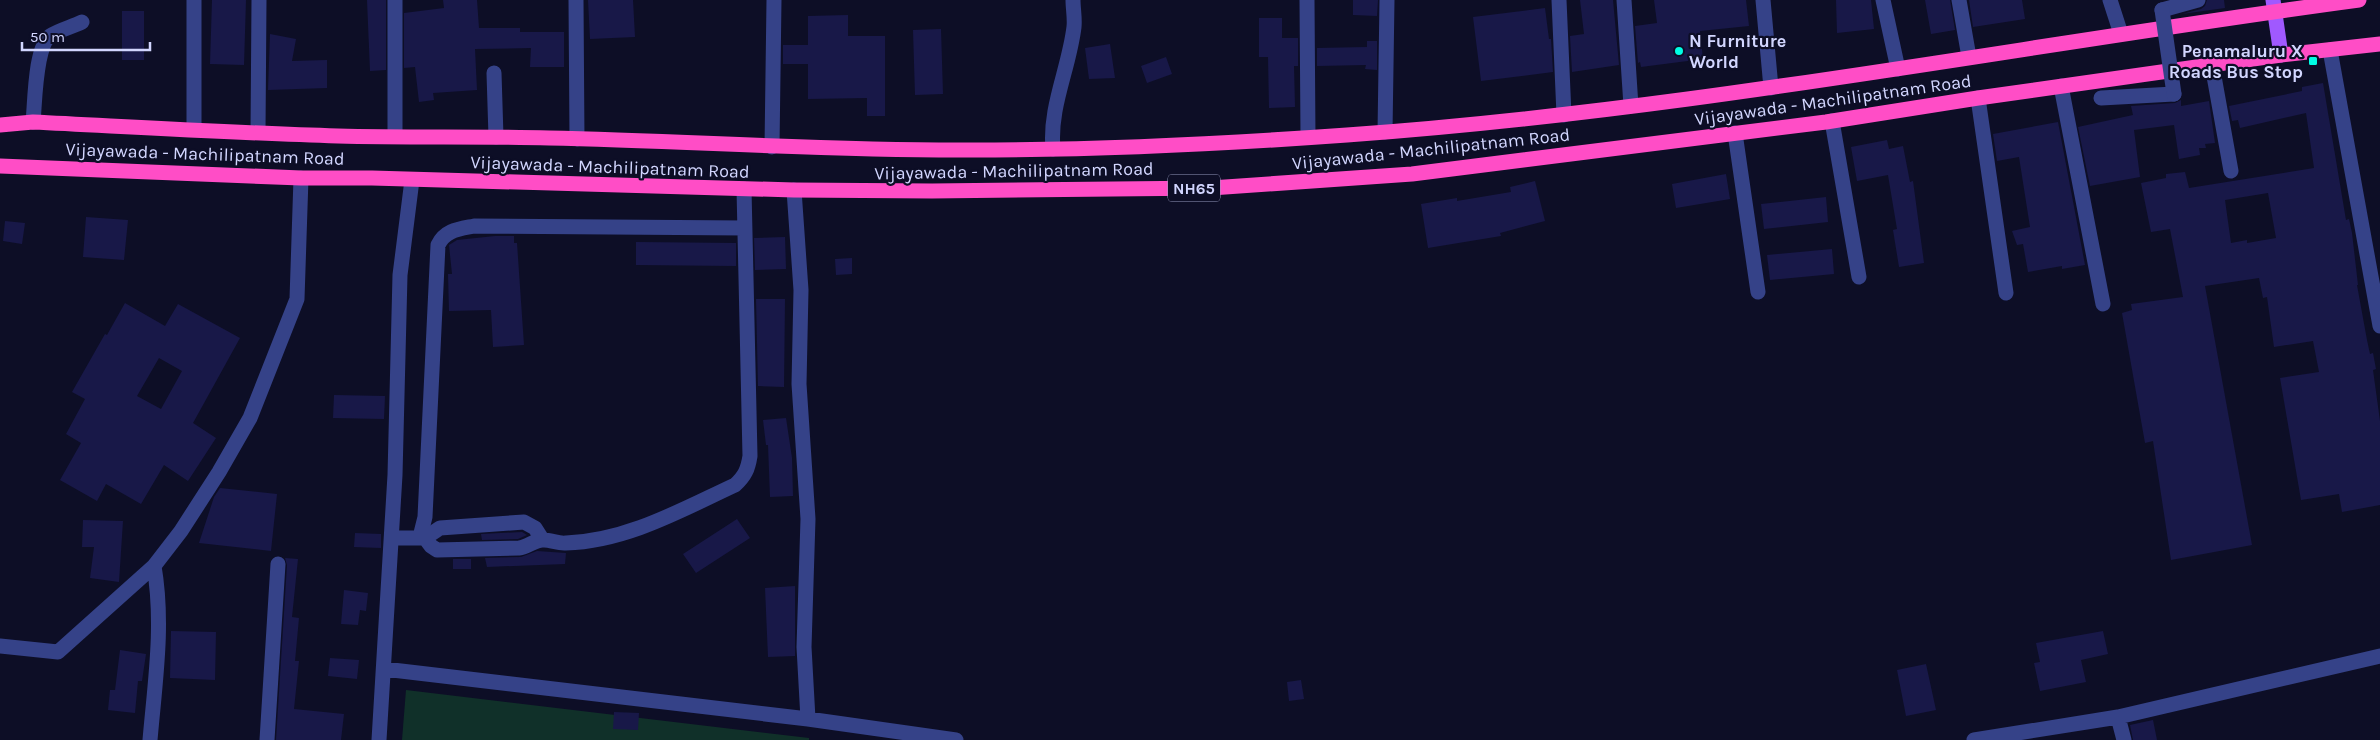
<svg xmlns="http://www.w3.org/2000/svg" width="2380" height="740" font-family="Karla,sans-serif">
<style>
.green{fill:#103029}
.building{fill:#181848;fill-rule:evenodd}
.lines{fill:none;stroke-linecap:round;stroke-linejoin:round}
.minor{stroke:#354288;stroke-width:15}
.major{stroke:#a059ff;stroke-width:15}
.highway{stroke:#ff4dc6;stroke-width:15}
.minor-bridge{stroke:#354288;stroke-width:15}
.poi-dot{fill:#00fde4;stroke:#0d0e26;stroke-width:2}
.labels{text-anchor:middle;stroke-width:4.5;stroke-linejoin:round;paint-order:stroke}
.shield{fill:#0d0e26;stroke:#979abe;stroke-width:1}
.shield-label{font-size:16px;font-weight:bold;fill:#d2d6ff}
.poi-label{font-size:18px;font-weight:bold;fill:#d2d6ff;stroke:#0d0e26;text-anchor:start}
.street-label{font-size:18px;fill:#d2d6ff;stroke:#0d0e26}
</style>
<rect width="100%" height="100%" fill="#0d0e26"/>
<!-- green -->
<path class="green" d="M406,690L809,738V740H402Z"/>
<!-- building -->
<path class="building" d="M212,0H246L244,65L210,64Z
M367,0H386V70L370,71Z
M443,0H477L479,28H520V32H564V67H530L531,48L475,49L477,90L433,93L434,100L419,102L415,67L404,68V13L444,8Z
M588,0H633L635,37L590,39Z
M1353,0H1378L1377,16L1353,15Z
M1580,0H1613L1619,65L1572,72L1570,36L1584,34Z
M1654,0H1746L1749,26L1700,31L1703,59L1641,67L1640,62L1638,63L1635,26L1657,23Z
M1836,0H1871L1874,29L1837,33Z
M1925,0H1950L1955,30L1931,34Z
M1969,0H2022L2025,19L1973,27Z
M2207,0H2224L2225,8L2182,14L2201,9L2205,6Z
M1545,8L1549,39H1551L1553,72L1481,81L1473,17Z
M122,11H144V60H122Z
M848,15V36H885V116H867V98L808,99V64H783V45H808V16Z
M1259,18H1282V38H1298V66H1294L1295,107L1269,108L1268,57H1259Z
M941,29L943,94L915,95L913,30Z
M270,34L296,39L292,61L327,60V88L268,90Z
M1367,41H1377V70L1365,69L1366,65L1317,66V48L1367,47Z
M1110,44L1115,78L1089,79L1085,48Z
M1166,57L1172,74L1147,83L1141,66Z
M2323,83L2346,220L2349,219L2352,233L2358,285H2357L2367,340L2370,354L2373,353L2376,369L2373,370L2380,421V505L2342,512L2339,494L2301,500L2280,378L2319,372L2313,341L2274,347L2267,297L2263,298L2259,278L2205,286L2252,545L2171,560L2153,441L2145,443L2122,313L2132,310L2131,304L2183,297L2170,229L2151,232L2141,183L2166,178V174L2185,172L2189,188L2314,168L2306,113L2240,128L2238,120L2232,121L2229,106L2302,91V87ZM2268,193L2276,238L2247,243V240L2231,243L2225,200Z
M2181,100V106L2209,101L2215,143L2205,144L2206,148H2199L2200,155L2179,159L2174,125L2134,130L2140,177L2090,186L2078,127L2133,115L2131,106L2175,103Z
M2058,122L2085,265L2062,269V266L2028,272L2023,244L2017,245L2012,231L2030,227L2019,157L1997,161L1993,134Z
M1887,140L1889,149L1903,146L1910,182L1913,181L1924,263L1899,267L1893,230L1897,229L1888,175L1857,181L1851,147Z
M1726,174L1730,199L1676,208L1672,184Z
M1535,181L1545,221L1500,233L1501,236L1428,248L1421,204L1457,198V201L1511,192L1510,187Z
M1826,197L1828,222L1764,229L1761,204Z
M86,217L128,220L124,260L83,257Z
M5,221L25,223L22,244L3,241Z
M495,236H514V243H517L524,345L493,347L491,310L449,311L448,274H452L449,245L457,240Z
M785,237L786,269L755,270L754,238Z
M636,242L736,243V266L636,265Z
M1832,249L1834,274L1770,280L1767,255Z
M852,258V274L836,275L835,259Z
M756,299H785L784,387L758,386Z
M125,303L165,326L178,304L240,338L193,423L216,438L188,481L164,465L141,504L106,484L97,501L60,480L81,443L66,434L85,399L72,392L105,334L107,335ZM159,358L182,371L161,409L137,396Z
M334,395L385,396L384,419L333,418Z
M786,418L792,458L793,496L770,497L768,445H766L763,420Z
M220,488L277,494L271,551L199,543L214,497Z
M737,519L750,538L696,573L683,554Z
M83,520L123,521L119,582L90,578L94,547H82Z
M522,532L527,535L518,539L482,540L481,534Z
M355,533L381,534V548L354,547Z
M537,551L566,553L565,564L487,567L485,558L521,557Z
M285,558L298,559L292,617L299,618L295,661H299L294,709L344,714L341,740H276L287,565Z
M453,559H471V569H453Z
M795,586V656L768,657L765,588Z
M344,590L368,593L366,611L360,610L358,625L341,624Z
M171,631L216,632L215,680L170,678Z
M2103,631L2108,654L2081,660L2086,682L2040,691L2034,663L2040,662L2036,643Z
M120,650L146,654L142,681H138L135,713L108,710L110,690H115Z
M330,658L359,660L357,679L328,676Z
M1926,664L1936,710L1906,716L1897,670Z
M1301,680L1304,699L1289,701L1287,682Z
M614,712L639,713L638,730L613,729Z
M2153,720L2157,740H2133L2130,725Z"/>
<g class="lines">
<!-- minor -->
<path class="minor" d="M194,0V129
M395,0V136
M576,0L577,139
M1307,0L1308,137
M1559,0L1564,115
M1624,0L1631,106
M1763,0L1771,88
M1883,0L1898,69
M1959,0L1969,57
M2110,0L2121,34
M2162,10L2198,0
M2330,50L2380,326
M2212,65L2231,171
M494,73L496,137
M2061,86L2103,304
M1978,98L2006,293
M2101,98L2174,94
M1832,121L1859,277
M33,122C35,103 35,47 50,36C59,30 72,27 82,22
M258,132L259,0
M1385,132L1387,0
M1735,133L1758,292
M772,147L774,0
M1053,149C1049,107 1069,69 1074,27C1075,18 1073,9 1073,0
M794,190L801,290L799,384L808,519L804,647L808,719
M420,537L425,517L438,245C445,230 459,229 474,226L745,228
M392,538H425L440,528L524,522L535,528L542,539
M425,538L431,546L437,550L519,548C528,547 536,539 544,540C551,540 559,544 566,543C627,541 681,510 735,485C745,476 748,469 750,456L744,189
M0,646L58,652L154,566L181,531L219,472L250,418L297,299L301,178
M384,669L808,719L956,740
M2118,717L2124,740
M150,740C155,682 164,624 154,566
M267,740L278,564
M379,740L395,475L400,275L412,180
M1974,740L2118,717L2380,656"/>
<!-- major -->
<path class="major" d="M2273,0L2281,55"/>
<!-- highway -->
<path class="highway" d="M0,125L33,122C135,127 237,133 338,136C409,138 479,136 549,138C690,141 831,151 972,150C1097,150 1222,144 1347,135C1687,111 2022,45 2359,0
M0,166L301,178H372L794,190L932,191L1211,188L1412,174L1826,122L1978,98L2281,55L2380,44"/>
<!-- minor-bridge -->
<path class="minor-bridge" d="M2162,10L2174,94"/>
</g>
<!-- markers -->
<g class="poi-dot">
<circle cx="1679" cy="51" r="5"/>
<rect x="2308" y="56" width="10" height="10" rx="2.5"/>
</g>
<g class="labels">
<!-- shield labels -->
<rect class="shield" x="1168" y="174.5" width="52" height="27" rx="4"/>
<g class="shield-label">
<text x="1194" y="194">NH65</text>
</g>
<!-- poi labels -->
<g class="poi-label">
<text x="1689" y="47">N Furniture<tspan x="1689" dy="21">World</tspan></text>
<text x="2303" y="57" text-anchor="end">Penamaluru X<tspan x="2303" dy="21">Roads Bus Stop</tspan></text>
</g>
<!-- street labels -->
<g class="street-label">
<text transform="translate(1833 100) rotate(-8)" y="6">Vijayawada - Machilipatnam Road</text>
<text transform="translate(1431 149) rotate(-6)" y="6">Vijayawada - Machilipatnam Road</text>
<text transform="translate(205 154) rotate(2)" y="6">Vijayawada - Machilipatnam Road</text>
<text transform="translate(610 167) rotate(2)" y="6">Vijayawada - Machilipatnam Road</text>
<text transform="translate(1014 171) rotate(-1)" y="6">Vijayawada - Machilipatnam Road</text>
</g>
</g>
<!-- scale -->
<path d="M22 42v8h128v-8" fill="none" stroke="#d2d6ff" stroke-width="2.5"/>
<text x="30" y="42" font-size="15" fill="#d2d6ff" stroke="#0d0e26" stroke-width="4" paint-order="stroke">50 m</text>
</svg>
